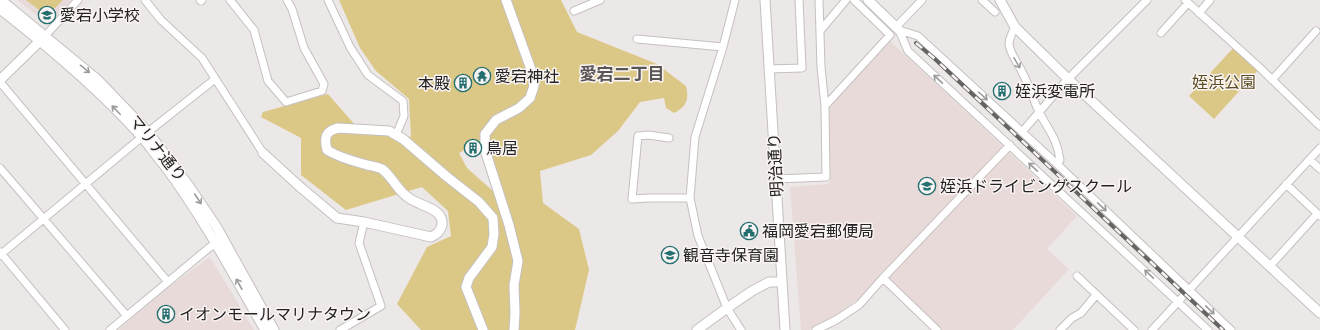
<svg xmlns="http://www.w3.org/2000/svg" width="1320" height="330" font-family="Jost,'Noto Sans JP',sans-serif">
<style>
.built{fill:#e8dad9}
.green{fill:#dcc886;fill-rule:evenodd}
.lines{fill:none;stroke-linecap:round;stroke-linejoin:round}
.minor-casing{stroke:#c5c0bf;stroke-width:9}
.tertiary-casing{stroke:#c5c0bf;stroke-width:11}
.minor{stroke:#fff;stroke-width:7}
.tertiary{stroke:#fff;stroke-width:9}
.rail-casing{stroke:#666363;stroke-width:4}
.rail{stroke:#faf5f4;stroke-width:2.5;stroke-dasharray:8;stroke-linecap:butt}
.oneway{stroke:#9c9c9c}
.labels{text-anchor:middle;stroke-width:3;stroke-linejoin:round;paint-order:stroke}
.poi-label{font-size:16px;fill:#242222;stroke:#faf5f4;text-anchor:start}
.park-label{font-size:16px;fill:#5a4d23;stroke:#faf5f4}
.street-label{font-size:16px;fill:#242222;stroke:#faf5f4}
.neighbourhood-label{font-size:17px;font-weight:bold;fill:#5a5656;stroke:#faf5f4}
</style>
<rect width="100%" height="100%" fill="#ece8e7"/>
<!-- built -->
<path class="built" d="M17,0H71L48,24Z
M890,41L1077,216L1047,249L1069,269L1013,330H941L882,275L857,300L827,321L809,330H801L790,187L828,184L830,181L827,110Z
M210,257L254,330H118L169,287Z"/>
<!-- green -->
<path class="green" d="M26,0H63L47,16Z
M339,0H561L577,32L657,64L686,86C689,100 687,106 674,113L666,108L664,98L640,102L618,131L591,155L540,171L543,203L579,229L589,270L575,330H421L397,304L427,247L451,236L448,211L422,187L346,210L301,175V138L261,117L263,112L328,94L356,126L411,137L409,99L376,71L360,48ZM478,143L493,191L467,168L459,153Z
M1235,46L1260,68L1214,119L1189,96Z"/>
<g class="lines">
<defs>
<path id="minor" d="M145,0L161,20L202,58L263,153
M200,0L201,1L202,0
M230,0L254,30L268,81L286,102L322,91L324,84L304,48L292,9L287,0
M328,0L350,47L368,75L403,101L404,116L396,135
M735,0L723,47L695,137L690,198L698,236L727,308L741,330
M982,0L995,12
M1185,0L1258,66L1320,126
M574,11L600,0
M1199,13L1210,0
M896,27L922,0
M1015,27C1013,32 1009,38 1009,44C1010,54 1018,63 1022,72C1029,85 1033,99 1039,112C1049,131 1057,138 1060,160L1057,164
M899,30L918,36L1057,164L1231,330
M899,30L908,51L1208,330
M820,31L846,0
M1161,33L1188,3
M45,36L78,0
M637,39L723,47
M769,69L802,68L799,0
M1272,80L1316,31
M0,82L168,282
M825,106L890,35L854,0
M1022,132L1065,82L1147,0
M669,138L648,135L638,136L632,199L649,198H690
M1310,160L1320,169
M0,168L127,316
M776,179L826,177L825,106L821,67L819,0
M1286,184L1320,216
M0,252L65,330
M0,255L148,132L215,79
M1270,266L1317,214
M1077,276L1134,330
M883,278L1010,145
M110,330L210,247L220,242
M340,330L381,306L359,243L364,222
M816,330L836,320L859,305L883,278L937,330
M1060,330L1072,318L1081,313L1096,295
M1152,330L1320,148"/>
<path id="tertiary" d="M1,0L98,80L148,132L189,186L216,226L274,330
M506,0L533,75L534,86L530,98L519,108L496,120L485,134V150L509,225L518,261L514,285L515,313L514,330
M765,0L785,330
M868,0L899,30
M1000,0L1015,27L1068,79L1320,313
M0,9C50,48 99,89 141,136C149,145 156,156 164,165C203,217 233,274 265,330
M0,80L44,37
M263,153L299,186L337,218L364,222L431,237C437,234 440,232 442,225C444,208 419,206 409,198C397,191 393,177 382,169C378,167 372,166 367,165C353,161 340,158 327,150C324,138 325,131 338,128L389,131L403,139L446,176L479,202L493,218L494,234L492,247L469,278L466,287L483,330
M697,330L727,308L752,291L769,282H782"/>
</defs>
<!-- minor casing -->
<use href="#minor" class="minor-casing"/>
<!-- tertiary casing -->
<use href="#tertiary" class="tertiary-casing"/>
<!-- minor -->
<use href="#minor" class="minor"/>
<!-- tertiary -->
<use href="#tertiary" class="tertiary"/>
<defs>
<path id="rail" d="M916,43L935,59L1223,330"/>
</defs>
<!-- rail casing -->
<use href="#rail" class="rail-casing"/>
<!-- rail -->
<use href="#rail" class="rail"/>
</g>
<!-- one-way arrows -->
<defs><path id="oneway-shaft" d="M-6 0H5M1.5-3L5.5 0L1.5 3" fill="none" stroke-width="1.6" stroke-linecap="round" stroke-linejoin="round"/></defs>
<g class="oneway">
<use href="#oneway-shaft" transform="translate(1017 63) rotate(60)"/>
<use href="#oneway-shaft" transform="translate(85 69) rotate(39)"/>
<use href="#oneway-shaft" transform="translate(938 79) rotate(-137)"/>
<use href="#oneway-shaft" transform="translate(983 96) rotate(42)"/>
<use href="#oneway-shaft" transform="translate(116 110) rotate(-134)"/>
<use href="#oneway-shaft" transform="translate(1033 167) rotate(-137)"/>
<use href="#oneway-shaft" transform="translate(198 199) rotate(57)"/>
<use href="#oneway-shaft" transform="translate(1102 207) rotate(43)"/>
<use href="#oneway-shaft" transform="translate(1149 274) rotate(-137)"/>
<use href="#oneway-shaft" transform="translate(239 284) rotate(-119)"/>
<use href="#oneway-shaft" transform="translate(1210 310) rotate(44)"/>
</g>
<!-- icons -->
<defs>
<symbol id="school-ring" viewBox="-11 -11 22 22"><circle r="9.5" fill="#faf5f4" stroke="#246f6f" stroke-width="1.5"/><path d="M0-5L7-2L0 1L-7-2ZM-4 1L0 2.5L4 1V4Q0 6-4 4Z" fill="#246f6f"/></symbol>
<symbol id="temple-ring" viewBox="-11 -11 22 22"><circle r="9.5" fill="#faf5f4" stroke="#246f6f" stroke-width="1.5"/><path d="M0-6L5-2H3V0L6.5 2.5H4V6H1.5V3h-3V6H-4V2.5H-6.5L-3 0V-2H-5Z" fill="#246f6f"/></symbol>
<symbol id="building-ring" viewBox="-11 -11 22 22"><circle r="9.5" fill="#faf5f4" stroke="#246f6f" stroke-width="1.5"/><path d="M-4-6H4V6H1V3H-1V6H-4ZM-2.5-4.3h1.7v1.8h-1.7ZM.8-4.3h1.7v1.8H.8ZM-2.5-1h1.7V.8h-1.7ZM.8-1h1.7V.8H.8Z" fill="#246f6f"/></symbol>
<symbol id="civic-ring" viewBox="-11 -11 22 22"><circle r="9.5" fill="#faf5f4" stroke="#246f6f" stroke-width="1.5"/><path d="M-.6-6.5H3V-4.5H.6V-3L4-1V1h2V6H-6V1h2V-1L-.6-3ZM-1.2 2.5V6h2.4V2.5Z" fill="#246f6f"/></symbol>
</defs>
<g fill-rule="evenodd">
<use href="#school-ring" x="37" y="5" width="20" height="20"/>
<use href="#temple-ring" x="472" y="66" width="20" height="20"/>
<use href="#building-ring" x="453" y="73" width="20" height="20"/>
<use href="#building-ring" x="992" y="81" width="20" height="20"/>
<use href="#building-ring" x="463" y="138" width="20" height="20"/>
<use href="#school-ring" x="917" y="176" width="20" height="20"/>
<use href="#civic-ring" x="739" y="221" width="20" height="20"/>
<use href="#school-ring" x="660" y="245" width="20" height="20"/>
<use href="#building-ring" x="156" y="304" width="20" height="20"/>
</g>
<g class="labels">
<!-- poi labels -->
<g class="poi-label">
<text x="60" y="21">愛宕小学校</text>
<text x="495" y="82">愛宕神社</text>
<text x="450" y="89" text-anchor="end">本殿</text>
<text x="1015" y="97">姪浜変電所</text>
<text x="486" y="154">鳥居</text>
<text x="940" y="192">姪浜ドライビングスクール</text>
<text x="762" y="237">福岡愛宕郵便局</text>
<text x="683" y="261">観音寺保育園</text>
<text x="179" y="320">イオンモールマリナタウン</text>
</g>
<!-- park labels -->
<g class="park-label">
<text x="1224" y="88">姪浜公園</text>
</g>
<!-- street labels -->
<g class="street-label">
<text transform="translate(158 148) rotate(51)" y="6">マリナ通り</text>
<text transform="translate(775 165) rotate(-93)" y="6">明治通り</text>
</g>
<!-- neighbourhood labels -->
<g class="neighbourhood-label">
<text x="622" y="80">愛宕二丁目</text>
</g>
</g>
</svg>
